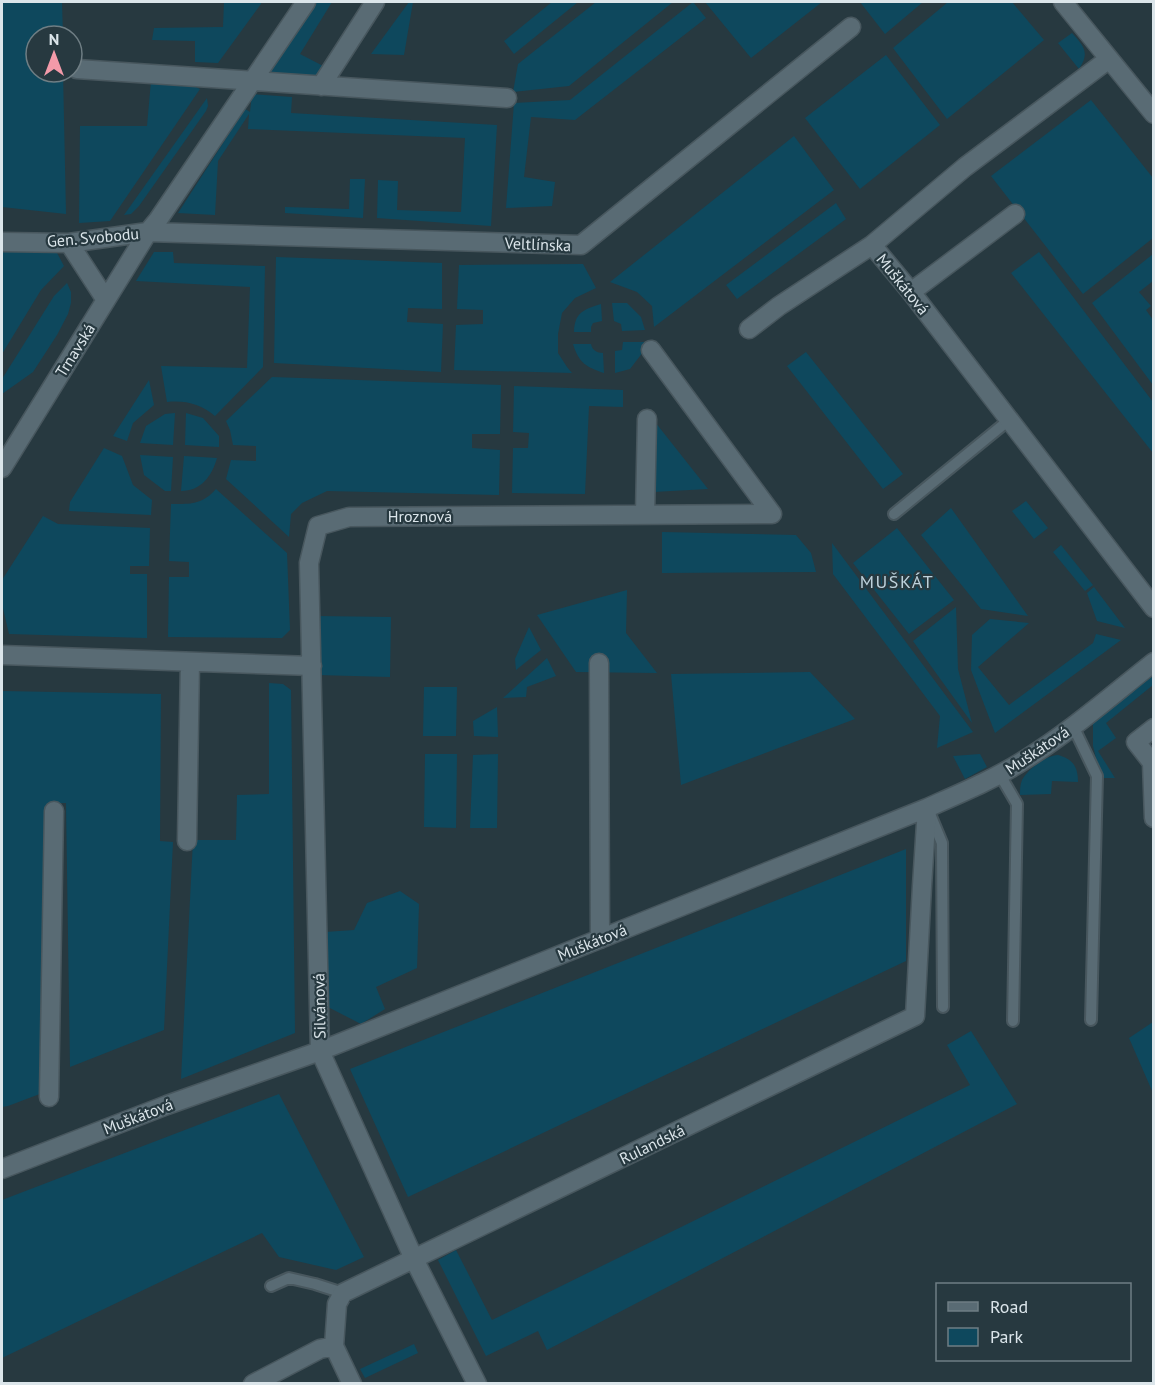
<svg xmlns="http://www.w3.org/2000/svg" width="1155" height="1385" font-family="'PT Sans',sans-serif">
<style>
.green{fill:#0e485d}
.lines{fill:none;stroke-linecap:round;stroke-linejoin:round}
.lane-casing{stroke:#48575e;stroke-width:14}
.street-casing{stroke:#48575e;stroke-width:21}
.lane{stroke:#596b74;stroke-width:10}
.street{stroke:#596b74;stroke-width:18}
.labels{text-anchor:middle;stroke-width:4.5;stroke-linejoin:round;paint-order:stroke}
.street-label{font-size:16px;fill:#dbe5ea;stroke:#273940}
.neighbourhood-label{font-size:18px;letter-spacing:1.5px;fill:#bed2dc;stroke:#273940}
</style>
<rect width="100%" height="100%" fill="#273940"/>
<!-- green -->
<path class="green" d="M2,2H62L63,36H36V72H63L66,214L2,207Z
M224,2H261V4L218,63L195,62V41L152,40L154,28L223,27Z
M316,2H332L300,54L327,68L321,79L264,75Z
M409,2H413L404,55L371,54Z
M552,2H578L514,54L504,41Z
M596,2H673L569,86L513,92L518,64Z
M693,2L706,18L575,120L531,117L524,177L555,182L552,206L506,208L514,103L570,100Z
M705,2H822L751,58Z
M860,2H923L885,34Z
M948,2H1012L1044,40L947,119L893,48Z
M1072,33C1084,46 1090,53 1079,69L1058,43Z
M886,55L940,125L860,189L805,118Z
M151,81L187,83L200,89L110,221L79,223L80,126H147Z
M252,94L292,97L291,113L497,125L491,226L377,218L378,180L398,181L397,210L461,212L465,138L248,129L249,114L218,161L215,215L178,213L245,109L250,112Z
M207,98L208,106L206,111L139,206L131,214L124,215Z
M1091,100L1153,178V238L1083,294L991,176Z
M794,136L834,190L654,327L652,306L637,292L610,282Z
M350,179H365L363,218L285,213V207L349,209Z
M836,203L846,219L737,299L726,285Z
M2,250L56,251L64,266L41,290L2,354Z
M154,252H173L174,263L265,266L263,367L215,416C201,404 185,400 167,402L161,366L247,368L250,287L136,281Z
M1039,252L1153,402V453L1011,273Z
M1153,254V281L1139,292L1151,306L1146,310L1153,320V385L1092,303Z
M276,257L442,263V309L408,308L407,322L443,324L441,372L274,363Z
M583,264L596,288L575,298L562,313L558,334V353L567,367L572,373L454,370L456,325L483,324V310L457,309L459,265Z
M67,283L71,292V303L68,314L57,335L33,372L2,394V379L54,296Z
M612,303H627L641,317L645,330L622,331L621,324L614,321Z
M601,304L602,321L593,323L591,327V332H574C575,312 583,310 601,304Z
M623,342H646L643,352L630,369L615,373V351L622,350Z
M573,344H591C592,350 597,353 603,353L604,373C586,367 579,363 573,344Z
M806,352L903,474L883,489L787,366Z
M272,377L501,385L500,434H472V448L500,450L499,495L327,491L302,503L291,514L289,537L226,479L231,460L256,461V446L233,445L230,430L226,421Z
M149,380L154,405L133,423L127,441L113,436Z
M514,386L623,390V407L589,406L585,494L512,493L513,448H528L529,433L513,432Z
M175,413L173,445L140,443L146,426L165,414Z
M186,413L203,418L219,436V447L185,445Z
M655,422L708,489L653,492Z
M104,448L122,456L133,485L152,500L151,515L69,511L70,502Z
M140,455L173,457L171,491H165L144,475Z
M184,456L217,458C212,476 201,491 181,491Z
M216,489L287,553L290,630L282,638L168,637L169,577H189V562L169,561L171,504C190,504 202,505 216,489Z
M1026,501L1048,528L1034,539L1012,511Z
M951,508L1028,616L981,609L921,535Z
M43,516L58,524L150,528L149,566H130V574H147V638L9,634L2,604V580Z
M897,528L954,600L909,634L853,563Z
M662,532L796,535L811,553L816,572L662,573Z
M832,543L973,732L937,748L940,716L833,574Z
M1061,545L1093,585L1085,591L1053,552Z
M1094,587L1125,628L1097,621L1087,593Z
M627,590L626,633L657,673L576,672L537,615Z
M956,607L958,669L972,723L913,641Z
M316,616L391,617L390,677L317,675Z
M990,619L1029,623L978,667L1009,705L1093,643L1096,634L1121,640L995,733L971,670L972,635Z
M529,627L541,650L516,670L515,659Z
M547,658L556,676L527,687L526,697L503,698Z
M810,672L855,719L681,785L671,674Z
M1153,676V685L1106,723L1116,738L1098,751L1115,778H1101L1093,746V723L1102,714Z
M269,683L283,684L291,690L295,1033L181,1079L193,840H236L237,795L269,794Z
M424,687H457L456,736H423Z
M2,691L161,694L160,841L173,842L164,1030L70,1067L66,803H47L45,1092L8,1106L2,1107Z
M497,707L498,737L474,736L473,721Z
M425,754H457L456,828L424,827Z
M498,754L497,828H470L473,755Z
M980,754L987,767L965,779L953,756Z
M1058,755C1073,759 1078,767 1078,782L1052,781L1051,794L1020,795C1020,790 1020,785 1022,780C1028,769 1045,756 1058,755Z
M906,849V961L408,1197L350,1069Z
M400,891L419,904L417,968L376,987L385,1009L361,1024L326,1006L325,932L354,930L367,903Z
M1153,1022V1093L1129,1038Z
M971,1031L1017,1104L547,1350L538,1331L486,1356L438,1260L456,1250L492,1320L970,1085L947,1045Z
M279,1094L364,1257L336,1270L279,1257L262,1233L2,1358V1200Z
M414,1344L418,1353L365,1378L360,1369Z"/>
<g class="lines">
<defs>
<path id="lane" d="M894,514L1009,420
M1073,726L1097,776L1091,1020
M1000,775L1017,804L1013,1021
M930,814L942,843L943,1007
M271,1286L289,1278L315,1284L343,1293"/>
<path id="street" d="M1063,2L1154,114
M77,69L507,98
M321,86L375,2
M2,242L69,243L148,232L581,245L851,27
M69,243L106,300
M872,245L911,292L1154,608
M911,292L1015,214
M749,329L779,306L872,245L965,167L1109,59
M651,350L772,514
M2,468L148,232L158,220L306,2
M645,515L647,419
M2,655L312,666
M599,663L600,939
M1154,728L1136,742L1154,765
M1152,763L1154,818
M187,841L190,662
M49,1097L54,811
M2,1169L167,1105L320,1051L927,808C961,793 995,779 1026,759C1071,731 1112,695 1154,662
M334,1346L352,1384
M253,1384L320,1349L334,1346L337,1304L343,1293L915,1016L922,886L927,808
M477,1384L414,1259L320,1051L309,563L318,526L349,517L772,514"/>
</defs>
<!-- lane casing -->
<use href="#lane" class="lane-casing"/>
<!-- street casing -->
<use href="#street" class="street-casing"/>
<!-- lane -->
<use href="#lane" class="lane"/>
<!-- street -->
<use href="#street" class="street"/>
</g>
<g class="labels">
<!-- street labels -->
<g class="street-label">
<text transform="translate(93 237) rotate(-5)" y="6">Gen. Svobodu</text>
<text transform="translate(538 244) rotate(2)" y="6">Veltlínska</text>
<text transform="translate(903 284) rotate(51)" y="6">Muškátová</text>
<text transform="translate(75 350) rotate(-58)" y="6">Trnavská</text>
<text x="420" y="522">Hroznová</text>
<text transform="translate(1037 750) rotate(-34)" y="6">Muškátová</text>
<text transform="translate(592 942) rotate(-22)" y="6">Muškátová</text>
<text transform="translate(319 1006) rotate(-91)" y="6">Silvánová</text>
<text transform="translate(138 1116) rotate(-21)" y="6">Muškátová</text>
<text transform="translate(652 1144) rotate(-26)" y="6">Rulandská</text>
</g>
<!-- neighbourhood labels -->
<g class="neighbourhood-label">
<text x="897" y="588">MUŠKÁT</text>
</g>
</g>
<!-- border -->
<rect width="1155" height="1385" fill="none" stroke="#dbe5ea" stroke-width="6"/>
<!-- legend -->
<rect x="936" y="1283" width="195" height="78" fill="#273940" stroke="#6f7e84" stroke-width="1.5"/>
<rect x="948" y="1302" width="30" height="9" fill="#596b74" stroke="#6f7e84" stroke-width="1.5"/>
<text x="990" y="1313" font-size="18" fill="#dbe5ea">Road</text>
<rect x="948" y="1328" width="30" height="18" fill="#0e485d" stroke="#6f7e84" stroke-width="1.5"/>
<text x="990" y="1343" font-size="18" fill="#dbe5ea">Park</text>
<!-- north arrow -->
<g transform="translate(54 54)"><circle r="28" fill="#273940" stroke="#6f7e84" stroke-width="1.5"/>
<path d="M0-4.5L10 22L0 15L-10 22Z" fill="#f39aa9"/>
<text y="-9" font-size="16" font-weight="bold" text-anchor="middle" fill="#dbe5ea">N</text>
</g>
</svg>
